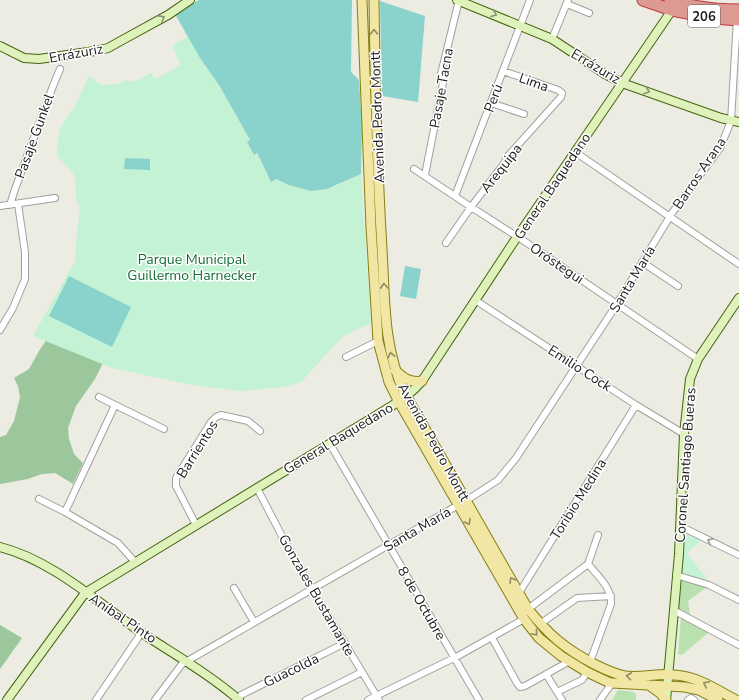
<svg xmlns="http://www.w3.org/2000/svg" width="739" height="700" font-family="'Nunito Sans',sans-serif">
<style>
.grass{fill:#b8e1ad}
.forest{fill:#9cc79c}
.park{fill:#c3f2d5}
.pitch{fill:#89d3cc}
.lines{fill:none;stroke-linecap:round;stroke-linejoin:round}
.street-casing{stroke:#a0a0a0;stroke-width:8}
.secondary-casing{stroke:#446510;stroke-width:10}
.primary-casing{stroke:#847f10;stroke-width:11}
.highway-casing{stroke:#c3373f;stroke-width:13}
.street{stroke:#fff;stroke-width:6}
.secondary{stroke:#dff2bb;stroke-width:8}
.primary{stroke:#f1e6a3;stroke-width:9}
.highway{stroke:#dc9a92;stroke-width:11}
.oneway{stroke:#879273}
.oneway2{stroke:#918b66}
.oneway3{stroke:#999}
.labels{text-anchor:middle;stroke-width:3;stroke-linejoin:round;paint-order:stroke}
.shield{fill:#fff;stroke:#606060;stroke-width:1}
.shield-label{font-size:13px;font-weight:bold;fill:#1c1c1c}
.street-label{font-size:14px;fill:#1c1c1c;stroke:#fff}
.park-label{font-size:14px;fill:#176d37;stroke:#fff}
</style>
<rect width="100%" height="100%" fill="#ecece3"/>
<!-- grass -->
<path class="grass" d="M684,580L707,587L688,601L690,616L678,609L681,582Z
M681,617L709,632L682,655L678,654Z
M618,690L634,692L636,695V700H612Z"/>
<!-- forest -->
<path class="forest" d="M54,329L107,355L95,379L76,406L68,428L69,439L74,454L83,463L73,484L55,473L42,474L28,479L0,484V437L6,435L14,421L20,397L18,386L14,378L29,369L39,351Z
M0,625L22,638L0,669Z"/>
<!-- park -->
<path class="park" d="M189,36L200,58L219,85L250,141L247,142L253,154L256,153L271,182L276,179C291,186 310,194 327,189C339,186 350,178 361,174L371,324L360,328L343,336L301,382L283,387L240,391L192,385L112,368L33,336L75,261L77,232L80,210L76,198L75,178L71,170L58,157L57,145L60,129L65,120L74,108L89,76L102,85L117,84L127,80L134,82L151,73L155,79L181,65L172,46Z
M686,533L701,541L687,553L708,581L683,573L682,571L684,534Z"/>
<!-- pitch -->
<path class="pitch" d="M199,0H352L351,72L359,80L362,126L361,174L327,189L311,191L289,185L276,179L271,182L257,153L254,155L247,142L250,140L219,85L200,58L175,14Z
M380,1L425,16L418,102L382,96Z
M125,158L150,159V170L124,169Z
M405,266L421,269L416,299L400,296Z
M69,276L131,307L112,347L49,316Z"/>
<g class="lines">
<defs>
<path id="street" d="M567,4L589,13
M552,39L568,0
M491,103L524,114
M575,152L739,264
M414,169L471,207L524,241L698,359
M425,175L443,83L441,74L459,0
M455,196L530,0
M10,205L15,189L53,86L60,69
M0,206L55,198
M446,243L471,207L503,165L508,156L561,97L562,93L558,90L503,71
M642,262L678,286
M475,300L636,405L684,434
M0,330L13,308L25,279V252L18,204
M346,357L378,341
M99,397L164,429
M330,444L479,700
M257,488L284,540L312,589L379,700
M39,499L65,512L115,405
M65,512L118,543L135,562
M196,525L176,486V478L211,422L216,417L221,415L248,421L260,431
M680,526L739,555
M588,564L598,535
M676,575L709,585L739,600
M234,588L254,622
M519,593L636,405
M528,609L588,564C598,576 612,588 611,604L590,662
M675,611L739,645
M540,624L577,598L611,596
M492,638L517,683L520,687L525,686L568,662
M546,674L562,700
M557,692L582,680L587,672
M238,699L241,695L345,643
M96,700L142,632
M155,700L182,664L467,500L498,480L516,458L617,304L672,213L720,148L731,121L737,19
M306,700L362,672
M368,700L458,656L524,619
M600,700L612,683
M688,700L691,698L694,700"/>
<path id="secondary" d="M457,0L552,39L605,74L622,83L721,118L739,122
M0,46L24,58L39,59L95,51L108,48L126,38L168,15L190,0
M0,547C52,560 98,603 142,633C175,655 209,674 239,700
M7,700L85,593L390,407C402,399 412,393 422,381L513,243L672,10
M666,700L679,554L684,434L690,379L698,359L739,298"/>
<path id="primary" d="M362,0L371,227L378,341L389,382L399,402L524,619L539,638L561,656L587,672L608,682L612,683L685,687L699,690L718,700
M374,0C375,83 377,166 382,249C385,299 383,346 404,392L528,609C549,635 564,648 594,664C604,669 614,674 625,676C642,678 658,673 674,675C697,676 717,690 736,700
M395,370C403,378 410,383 422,381
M649,685L660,693L666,700"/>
<path id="highway" d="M643,0L672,10L713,18L739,20
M670,0C692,7 716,10 739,10"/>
</defs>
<!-- street casing -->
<use href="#street" class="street-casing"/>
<!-- secondary casing -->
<use href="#secondary" class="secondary-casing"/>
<!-- primary casing -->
<use href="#primary" class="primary-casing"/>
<!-- highway casing -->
<use href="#highway" class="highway-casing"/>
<!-- street -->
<use href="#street" class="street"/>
<!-- secondary -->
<use href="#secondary" class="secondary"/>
<!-- primary -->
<use href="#primary" class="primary"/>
<!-- highway -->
<use href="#highway" class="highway"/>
</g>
<!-- one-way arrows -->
<defs><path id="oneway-chevron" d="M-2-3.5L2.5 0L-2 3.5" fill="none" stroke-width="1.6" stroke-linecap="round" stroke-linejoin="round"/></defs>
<g class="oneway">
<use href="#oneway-chevron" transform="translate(494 14) rotate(22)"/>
<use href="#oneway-chevron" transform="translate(162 18) rotate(-29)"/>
<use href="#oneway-chevron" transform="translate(647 91) rotate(19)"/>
</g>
<g class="oneway2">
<use href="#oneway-chevron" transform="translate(374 32) rotate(-91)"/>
<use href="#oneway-chevron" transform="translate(384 286) rotate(-93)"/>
<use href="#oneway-chevron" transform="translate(391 355) rotate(-104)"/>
<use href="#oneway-chevron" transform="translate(468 522) rotate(60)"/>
<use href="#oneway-chevron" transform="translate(512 580) rotate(-120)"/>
<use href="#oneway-chevron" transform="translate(535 633) rotate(50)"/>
<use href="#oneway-chevron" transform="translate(629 676) rotate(-173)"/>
<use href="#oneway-chevron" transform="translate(706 684) rotate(-154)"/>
</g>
<use class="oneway3" href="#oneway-chevron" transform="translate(710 541) rotate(-154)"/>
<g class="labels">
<!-- shield labels -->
<rect class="shield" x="688" y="5" width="32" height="22" rx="3"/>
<g class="shield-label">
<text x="704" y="21">206</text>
</g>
<!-- street labels -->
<g class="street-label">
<text transform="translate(76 53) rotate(-10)" y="5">Errázuriz</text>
<text transform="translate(596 66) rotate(31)" y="5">Errázuriz</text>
<text transform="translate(534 82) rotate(20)" y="5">Lima</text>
<text transform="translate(441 88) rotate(-80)" y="5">Pasaje Tacna</text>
<text transform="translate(493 98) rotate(-70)" y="5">Perú</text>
<text transform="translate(377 117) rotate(-92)" y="5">Avenida Pedro Montt</text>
<text transform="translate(34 136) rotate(-70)" y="5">Pasaje Gunkel</text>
<text transform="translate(501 168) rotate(-52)" y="5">Arequipa</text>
<text transform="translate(699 173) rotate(-56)" y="5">Barros Arana</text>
<text transform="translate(552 186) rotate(-56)" y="5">General Baquedano</text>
<text transform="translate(557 263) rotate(34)" y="5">Oróstegui</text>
<text transform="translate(632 279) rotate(-59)" y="5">Santa María</text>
<text transform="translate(580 368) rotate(33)" y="5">Emilio Cock</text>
<text transform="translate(338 438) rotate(-31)" y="5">General Baquedano</text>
<text transform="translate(434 442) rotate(61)" y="5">Avenida Pedro Montt</text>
<text transform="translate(197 449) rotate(-58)" y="5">Barrientos</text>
<text transform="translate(685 465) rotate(-86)" y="5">Coronel Santiago Bueras</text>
<text transform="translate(578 499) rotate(-58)" y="5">Toribio Medina</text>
<text transform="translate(417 529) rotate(-30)" y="5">Santa María</text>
<text transform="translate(317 595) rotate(60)" y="5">Gonzales Bustamante</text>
<text transform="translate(422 603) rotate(60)" y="5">8 de Octubre</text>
<text transform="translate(123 618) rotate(34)" y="5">Aníbal Pinto</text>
<text transform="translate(291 670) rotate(-26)" y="5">Guacolda</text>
</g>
<!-- park labels -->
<g class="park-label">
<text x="192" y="264">Parque Municipal<tspan x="192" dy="16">Guillermo Harnecker</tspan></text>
</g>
</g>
</svg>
